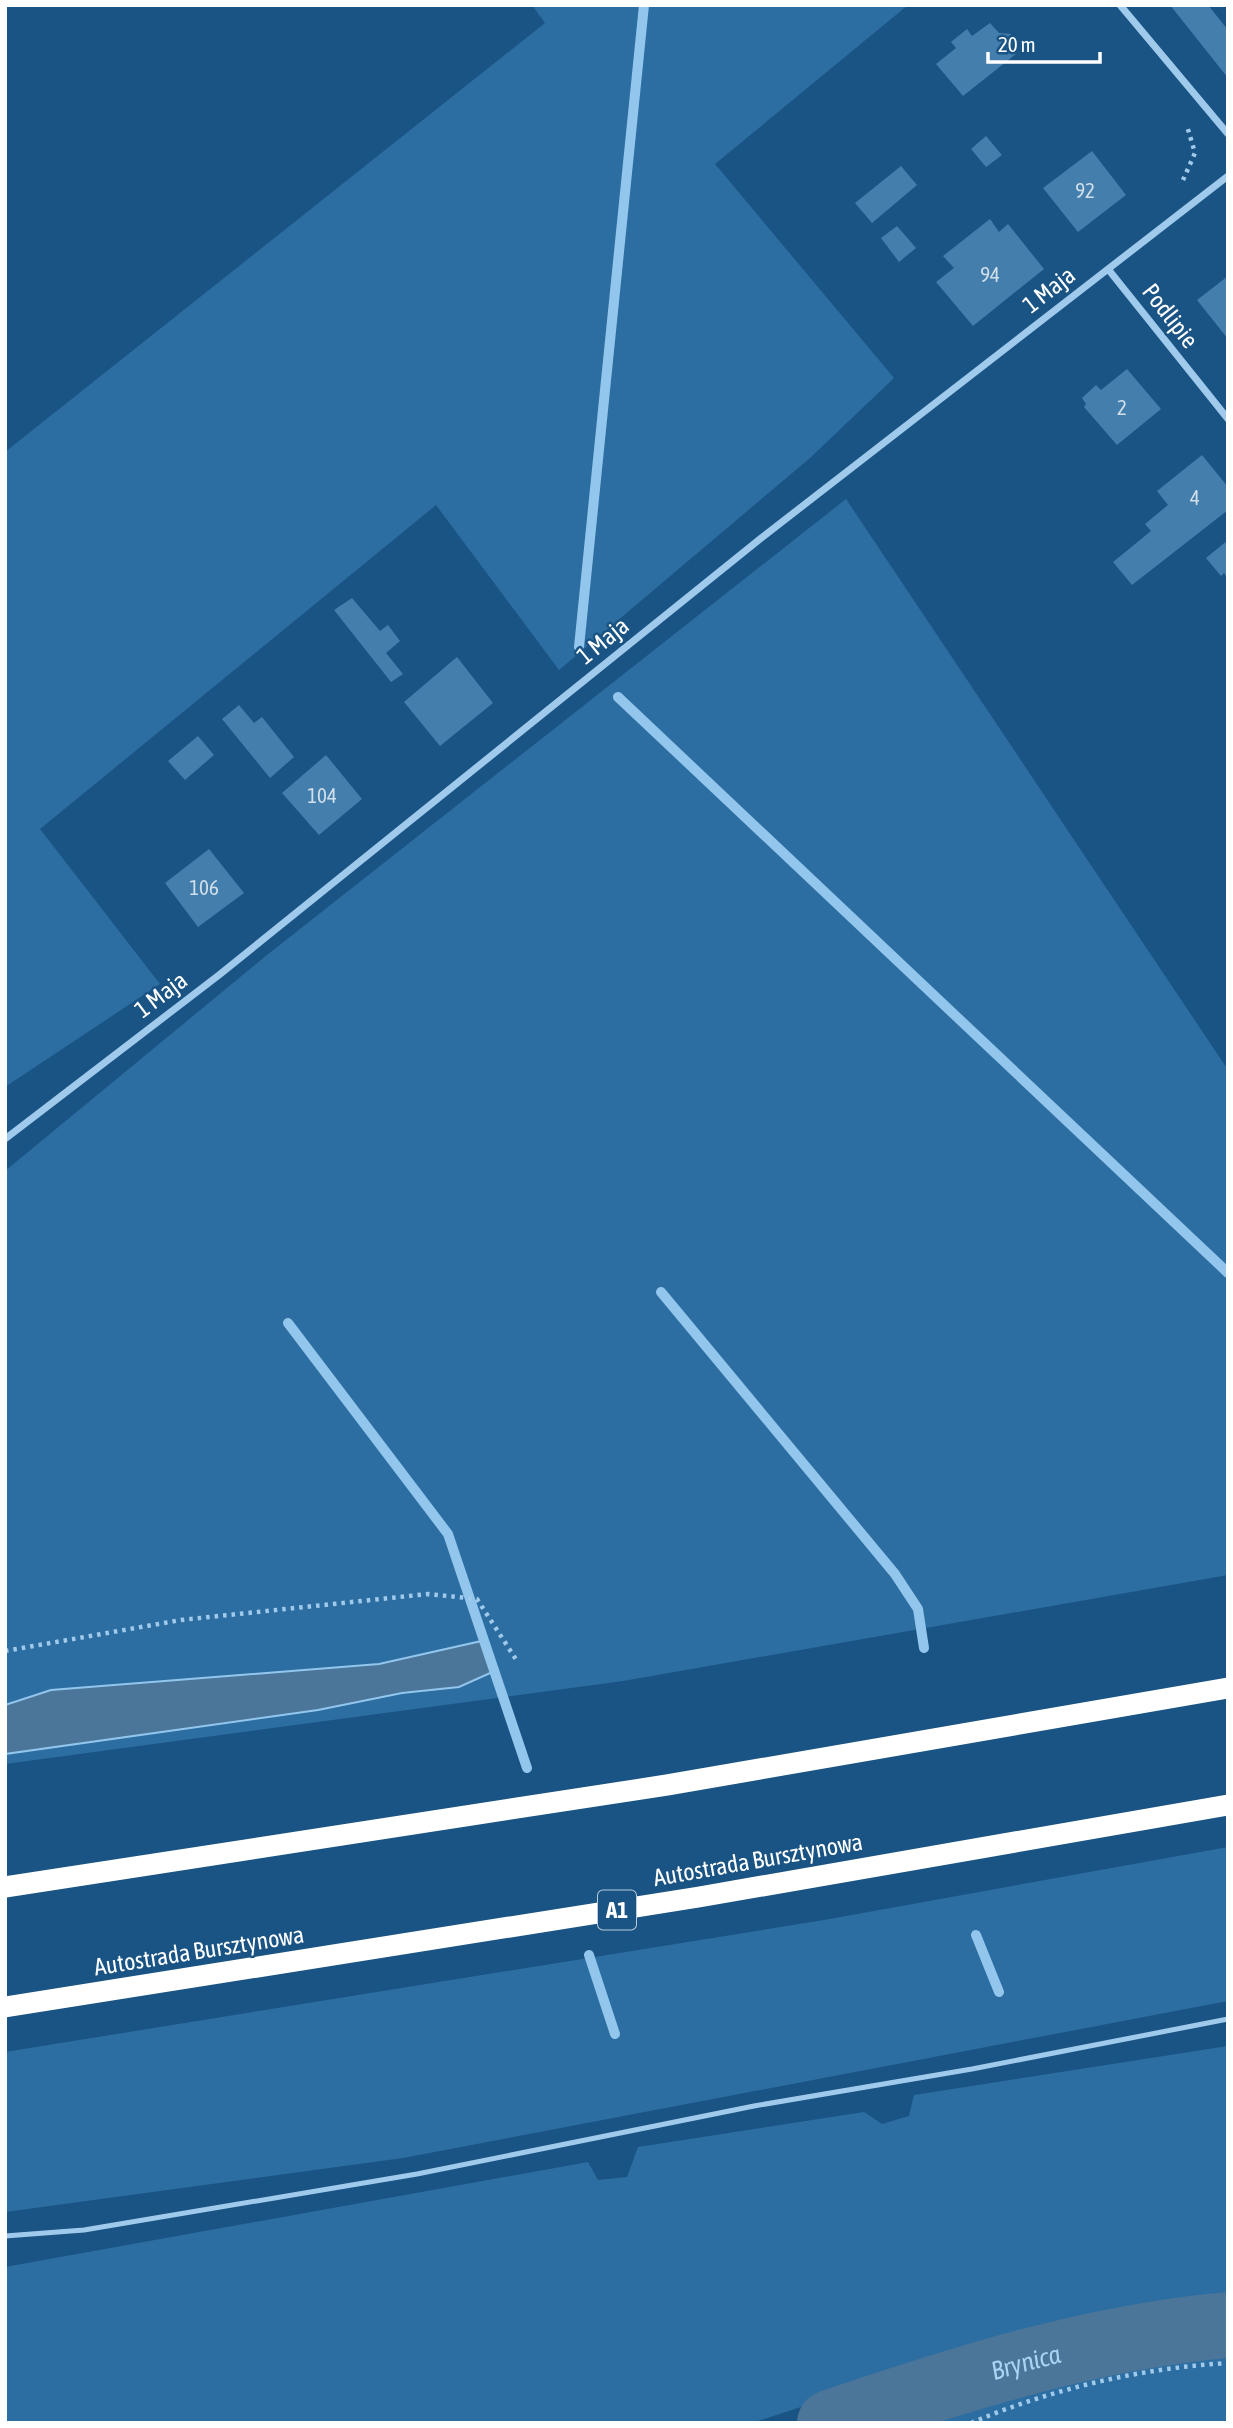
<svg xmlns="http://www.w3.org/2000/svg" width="1233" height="2428" font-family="'Asap Condensed',sans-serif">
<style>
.green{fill:#2d6ea2}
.water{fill:#4b7699;stroke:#93c6ed;stroke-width:2}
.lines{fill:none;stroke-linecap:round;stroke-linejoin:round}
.stream{stroke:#93c6ed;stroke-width:10}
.river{stroke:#4b7699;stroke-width:66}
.building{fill:#437ead}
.path{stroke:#a0caeb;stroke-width:4.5;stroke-dasharray:3.5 5;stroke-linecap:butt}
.lane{stroke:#a0caeb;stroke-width:5}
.street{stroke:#a0caeb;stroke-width:7}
.highway{stroke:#fff;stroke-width:21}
.labels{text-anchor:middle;stroke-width:5;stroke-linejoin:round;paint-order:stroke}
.number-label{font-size:21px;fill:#d0dfea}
.shield{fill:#1a5484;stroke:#baccda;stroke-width:2}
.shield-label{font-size:23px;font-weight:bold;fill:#fff}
.street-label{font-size:24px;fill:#fff;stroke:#1a5484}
.water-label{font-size:26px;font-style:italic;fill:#abd4f3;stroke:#1a5484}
</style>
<rect width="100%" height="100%" fill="#1a5484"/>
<!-- green -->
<path class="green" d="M532,5H908L715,164L894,378L810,458L559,670L436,505L40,829L160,984L5,1087V452L545,23Z
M846,499L1228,1070V1575L623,1681L5,1764V1171L267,955Z
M1228,1847V2001L403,2158L5,2212V2052L824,1920Z
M1228,2046V2305L1012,2338L752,2423H5V2267L588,2162L598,2180L627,2177L638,2147L864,2112L882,2124L909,2116L914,2095Z
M1228,2349V2423H919L918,2414L1180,2351Z"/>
<!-- water -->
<path class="water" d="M486,1640L497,1670L459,1687L402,1693L318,1710L5,1754V1705L51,1690L379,1664Z"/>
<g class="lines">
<!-- stream -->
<path class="stream" d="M579,647L644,5
M618,697L1228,1273
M661,1292L895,1574L918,1609L924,1648
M288,1323L448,1534L527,1768
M976,1935L999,1992
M589,1955L615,2034
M902,2423L901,2416L910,2396"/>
<!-- river -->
<path class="river" id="s1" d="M830,2423C960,2379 1091,2337 1228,2325"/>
</g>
<!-- building -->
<path class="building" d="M1170,5H1208L1228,30V78Z
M990,23L999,33L1011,34L1010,47L1016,54L963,96L936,64L956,48L951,42L967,29L972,36Z
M986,136L1002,155L986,167L971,149Z
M1092,151L1126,195L1078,232L1043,188Z
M901,166L917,185L872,223L855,203Z
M990,219L999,232L1008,224L1044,269L973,326L936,282L954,268L943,256Z
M897,226L916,248L899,262L881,238Z
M1228,276V339L1197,300Z
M1127,369L1161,409L1117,445L1084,407L1086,404L1082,398L1096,385L1101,390Z
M1202,455L1228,487V510L1132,585L1113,562L1151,531L1145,524L1168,505L1157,491Z
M1228,540V579L1224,573L1221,576L1206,558Z
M352,598L380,631L388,625L400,641L386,653L403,674L391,682L334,610Z
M457,657L493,703L440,746L404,702Z
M239,705L254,723L262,717L294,757L270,778L222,719Z
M198,736L214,755L185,780L168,761Z
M326,755L362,799L319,835L282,793Z
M209,849L244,893L198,927L165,883Z"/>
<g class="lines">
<!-- path -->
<path class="path" d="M1183,180L1195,153L1187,126
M5,1651L181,1620L428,1594L477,1599L517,1661
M971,2423C1051,2389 1141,2368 1228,2363"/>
<!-- lane -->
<path class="lane" d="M5,2236L84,2230L417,2174L754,2106L972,2069L1228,2019"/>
<!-- street -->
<path class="street" d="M1120,5L1228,134
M1108,269L1228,419
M5,1139L219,975L760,539L1228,176"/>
<!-- highway -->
<path class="highway" d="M5,1887L667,1785L1228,1688
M5,2007L699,1897L1228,1805"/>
</g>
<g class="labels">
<!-- number labels -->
<g class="number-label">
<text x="1085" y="198">92</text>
<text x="990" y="282">94</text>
<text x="1122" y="415">2</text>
<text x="1195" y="505">4</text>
<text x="322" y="803">104</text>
<text x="204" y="895">106</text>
</g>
<!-- shield labels -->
<rect class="shield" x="598" y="1890.5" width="38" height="39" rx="5"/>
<g class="shield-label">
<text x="617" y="1918">A1</text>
</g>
<!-- street labels -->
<g class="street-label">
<text transform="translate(1049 290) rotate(-38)" y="8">1 Maja</text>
<text transform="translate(1170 316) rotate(52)" y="8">Podlipie</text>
<text transform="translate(603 641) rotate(-39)" y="8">1 Maja</text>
<text transform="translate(161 995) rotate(-37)" y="8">1 Maja</text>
<text transform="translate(758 1860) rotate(-10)" y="8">Autostrada Bursztynowa</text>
<text transform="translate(199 1951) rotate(-9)" y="8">Autostrada Bursztynowa</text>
</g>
<!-- water labels -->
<g class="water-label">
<text dy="9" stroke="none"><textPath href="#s1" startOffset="205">Brynica</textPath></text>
</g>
</g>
<!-- border -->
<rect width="1233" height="2428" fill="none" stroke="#ffffff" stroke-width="14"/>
<!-- scale -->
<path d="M988 52v10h112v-10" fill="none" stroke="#ffffff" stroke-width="3.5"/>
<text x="998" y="52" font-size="21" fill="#ffffff" stroke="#1a5484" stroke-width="5" paint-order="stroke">20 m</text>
</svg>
